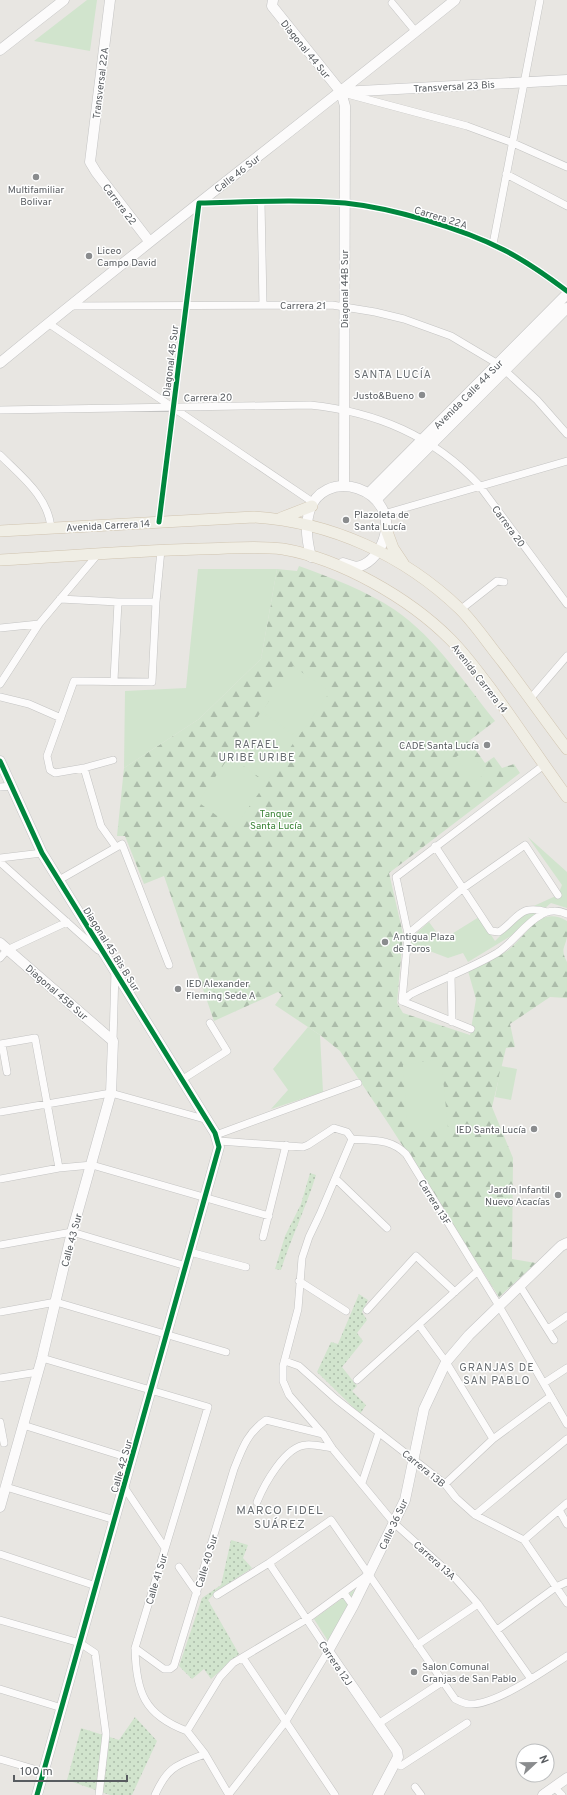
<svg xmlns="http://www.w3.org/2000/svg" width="567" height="1795" font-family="Overpass,sans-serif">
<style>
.grass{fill:url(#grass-dots)}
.forest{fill:url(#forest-firs)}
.green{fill:#d1e4cd}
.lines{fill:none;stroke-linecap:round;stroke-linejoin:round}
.street-casing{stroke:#c3c3c2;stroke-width:8}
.secondary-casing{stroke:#c4c4c4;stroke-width:11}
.primary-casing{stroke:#d0c4b0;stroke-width:12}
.street{stroke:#fcfbfb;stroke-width:7}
.secondary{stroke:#fcfbfb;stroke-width:10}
.primary{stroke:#f0eee5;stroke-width:11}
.cycleway-casing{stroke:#fff;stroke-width:8}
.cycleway{stroke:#00873e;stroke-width:5}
.poi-dot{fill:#8a8c8e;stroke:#fff;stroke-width:1.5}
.labels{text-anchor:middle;stroke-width:3;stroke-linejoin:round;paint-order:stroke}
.street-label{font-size:10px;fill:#585c60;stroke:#fff}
.poi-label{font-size:10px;fill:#585c60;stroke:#fff;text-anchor:start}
.park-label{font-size:10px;fill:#398235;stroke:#fff}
.neighbourhood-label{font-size:11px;letter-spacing:1px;fill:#696e72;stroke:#fff}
.quarter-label{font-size:12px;letter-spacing:1px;fill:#696e72;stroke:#fff}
</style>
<defs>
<pattern id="grass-dots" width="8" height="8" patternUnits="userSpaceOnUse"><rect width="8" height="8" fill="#d1e4cd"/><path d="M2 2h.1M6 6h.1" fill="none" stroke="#acbcaa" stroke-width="1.8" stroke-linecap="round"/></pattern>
<pattern id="forest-firs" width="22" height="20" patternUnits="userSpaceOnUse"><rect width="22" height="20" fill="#d1e4cd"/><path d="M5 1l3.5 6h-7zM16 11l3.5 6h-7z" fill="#acbcaa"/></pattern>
</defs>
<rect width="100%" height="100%" fill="#e8e6e2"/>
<!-- grass -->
<path class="grass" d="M310,1173L316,1175C306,1208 291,1238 281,1270L275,1269L285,1236L301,1204Z
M359,1294L368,1300L362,1312L367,1320L357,1333L363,1341L342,1367L357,1386L352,1391L366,1405L360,1414L317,1372L331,1342L338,1344Z
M231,1540L248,1545L243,1558L252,1568L217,1591L208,1600L239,1654L211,1679L204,1669L192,1679L179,1666L202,1598L221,1585Z
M135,1717L157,1741L132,1795H110L67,1780L81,1728L119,1740Z"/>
<!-- forest -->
<path class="forest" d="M299,566C332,578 365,590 395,610C436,638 464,683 495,721L469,741L485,763L494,757L502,768L514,764L520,773L389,873L403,934L397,1003L403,1013L470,1035L476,999L468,971C481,964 495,959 507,951C527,937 538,904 567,921C567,926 567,932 567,937C565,948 560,949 567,962V998L550,997L510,1024L515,1047L506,1048L492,1107L513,1158L512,1259L536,1263L499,1297L390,1126L340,1051L320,1035L275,1005L282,995L278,992L214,1021L164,876L144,884L125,836H117L124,768L199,719L261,659L277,569L297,571Z"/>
<!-- green -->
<path class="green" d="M87,0H97L90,51L34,41Z
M198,569H277L261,659L199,719L124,768L125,691L186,688Z
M293,666L330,692L298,737L262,711Z
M261,712L297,738L266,782L229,756Z
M468,749L486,773L474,782L456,757Z
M229,757L266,783L234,828L198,802Z
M528,837L567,872V908L551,903L514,934L468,962L463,953L448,958L411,944L412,937L429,922L442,940L479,917L495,941L527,909L558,895L562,885Z
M308,1027L320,1035L323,1092L271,1109L288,1090L273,1069Z
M441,1059L448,1128L408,1132L403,1065Z
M501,1066L517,1069L511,1100L495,1097Z
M358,1587L328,1641L314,1619Z"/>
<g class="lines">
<defs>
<path id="street" d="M392,3L416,32
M347,94L467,126L513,143L567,167
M506,174L567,206
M261,202L263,305
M493,244L540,0
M69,306L332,305L375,312L404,319L451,336L498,364L537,400L567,434
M48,323L314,503
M0,410L310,405C377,412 433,436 479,485L567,604
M0,455C21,476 49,497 51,529
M384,514L567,461
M159,522L199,203C247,202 297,199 345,203C392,208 461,228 504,250C526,261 547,276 567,291
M60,599L118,602H156
M460,610L497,581L504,582
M0,628L39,624
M114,680L118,602
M0,684L39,624L98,554
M0,697L29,704L61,718
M530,699L567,656
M113,760L84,768L55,773L50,770L47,756L74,681L152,682L156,602L161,550
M84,768L101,826L116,847
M0,787L12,786
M435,846L491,931L499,932C520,917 519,904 548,912
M0,858L42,853
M0,862L98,950
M59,880L122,844L169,965
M408,934L462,889L525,845L558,895
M0,958L7,950L67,922
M451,975L452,1022
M402,1001L408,934L396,877L544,765
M402,1001L411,994C439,980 470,969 497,953C514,942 525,923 541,915C548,910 559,910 567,914
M402,1001L471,1029
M113,1041L115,971
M0,1044L35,1038L59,1168
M2,1044L7,1072
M183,1079L227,1051L210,1023
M0,1112L111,1093L208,1120
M216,1135L358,1083
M352,1139L320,1214L309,1237L302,1258L298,1309L283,1366V1381L289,1395L323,1434L332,1448L394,1523L456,1579L478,1604L531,1679
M219,1141L303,1147L308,1145L334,1128L347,1132L352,1139C373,1141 390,1138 406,1154L499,1306L567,1424
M0,1179L59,1168L92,1165L269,1216
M336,1179L387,1228
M263,1237L286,1145
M0,1245L72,1232L186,1266
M190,1252L246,1267
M299,1281L346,1311
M520,1286L554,1340
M367,1310L416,1256L455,1292
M0,1312L56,1302L226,1352
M419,1325L446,1362L493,1439
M548,1329L567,1316
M42,1358L208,1407L135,1648C136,1692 144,1715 187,1731
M285,1361L299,1366L336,1399L445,1484L456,1498L475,1515L524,1540L567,1603
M0,1378L38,1372
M357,1380L478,1271
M544,1383L567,1368
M0,1422L4,1443
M23,1425L132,1459
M362,1483L379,1432
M445,1484L493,1439L551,1396
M6,1487L115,1520
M124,1487L165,1548
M257,1502C264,1485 285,1446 306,1445C314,1444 324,1447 332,1448
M559,1510L567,1524
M475,1515L567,1439
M524,1540L567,1503
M0,1554L96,1586
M179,1567L197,1593
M344,1593L353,1606
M217,1595L269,1563L331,1520L455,1699C459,1701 465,1704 469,1704C495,1706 545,1670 567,1656
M0,1620L80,1643L95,1653L106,1734L99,1795
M497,1630L556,1587L567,1582
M417,1645L478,1604
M135,1648L164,1669H170L174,1666L234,1469C242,1449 247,1433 266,1420L323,1434
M243,1658L335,1795
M0,1689L62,1708
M378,1724L442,1682
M187,1731L220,1677L233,1663L307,1619L366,1576
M187,1731L205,1754L229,1795
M0,1759L44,1772
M395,1763L401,1766L467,1723
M415,1787L421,1795
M554,1787L562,1795
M229,1794L286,1721L328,1651L269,1563
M155,1795C168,1766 177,1765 205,1754"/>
<path id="secondary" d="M110,0L90,162L96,172L149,241
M273,0L272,6L341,92L345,106L344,486
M0,50L64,0
M341,92L567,80
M0,363C150,239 304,122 455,0
M369,493L567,294
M376,500L567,308
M311,557C308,545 305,530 308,517C318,461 406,488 382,544C377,555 368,565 356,567L343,563
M0,761L42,853L215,1133L219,1147L37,1795
M0,943L113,1041L111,1093L72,1232L42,1358L0,1507
M378,1795L398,1757L397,1751L328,1651L353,1606L405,1500L424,1409L446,1362L469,1335L561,1246L567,1243
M543,1795L567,1778"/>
<path id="primary" d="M281,518L312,506
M386,529L393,548L403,563
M0,531L254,517C331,522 404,555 460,609C476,625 488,644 502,661C524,690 545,720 567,749
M0,560C66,556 132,551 199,549C227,549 255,545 283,549C341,559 409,598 450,639C466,655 478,672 491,689C517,725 541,761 567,797"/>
</defs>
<!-- street casing -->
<use href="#street" class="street-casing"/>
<!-- secondary casing -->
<use href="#secondary" class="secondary-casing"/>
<!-- primary casing -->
<use href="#primary" class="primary-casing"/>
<!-- street -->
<use href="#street" class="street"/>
<!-- secondary -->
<use href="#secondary" class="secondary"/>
<!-- primary -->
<use href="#primary" class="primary"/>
<defs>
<path id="cycleway" d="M159,522L199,203C247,202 297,199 345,203C392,208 461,228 504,250C526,261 547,276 567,291
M0,761L42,853L215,1133L219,1147L37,1795"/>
</defs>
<!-- cycleway casing -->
<use href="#cycleway" class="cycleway-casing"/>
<!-- cycleway -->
<use href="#cycleway" class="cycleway"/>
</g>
<!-- markers -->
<g class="poi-dot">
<circle cx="36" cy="177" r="4"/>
<circle cx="89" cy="256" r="4"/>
<circle cx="422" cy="395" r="4"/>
<circle cx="346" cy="520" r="4"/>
<circle cx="487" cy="745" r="4"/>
<circle cx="385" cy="942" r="4"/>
<circle cx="178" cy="989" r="4"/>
<circle cx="534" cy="1129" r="4"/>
<circle cx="558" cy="1195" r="4"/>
<circle cx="414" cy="1672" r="4"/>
</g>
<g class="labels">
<!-- street labels -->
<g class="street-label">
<text transform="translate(306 49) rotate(51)" y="4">Diagonal 44 Sur</text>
<text transform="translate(100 83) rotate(-83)" y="4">Transversal 22A</text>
<text transform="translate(454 86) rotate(-3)" y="4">Transversal 23 Bis</text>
<text transform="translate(237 173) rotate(-38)" y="4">Calle 46 Sur</text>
<text transform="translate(120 204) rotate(53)" y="4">Carrera 22</text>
<text transform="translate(441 217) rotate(17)" y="4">Carrera 22A</text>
<text transform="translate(344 289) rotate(-90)" y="4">Diagonal 44B Sur</text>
<text x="303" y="309">Carrera 21</text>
<text transform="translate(170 361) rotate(-83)" y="4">Diagonal 45 Sur</text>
<text transform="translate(468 394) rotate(-45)" y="4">Avenida Calle 44 Sur</text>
<text transform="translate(208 397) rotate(-1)" y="4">Carrera 20</text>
<text transform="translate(108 525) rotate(-3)" y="4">Avenida Carrera 14</text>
<text transform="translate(509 526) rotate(54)" y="4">Carrera 20</text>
<text transform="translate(480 678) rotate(52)" y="4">Avenida Carrera 14</text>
<text transform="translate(112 949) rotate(58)" y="4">Diagonal 45 Bis B Sur</text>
<text transform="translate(57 992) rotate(41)" y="4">Diagonal 45B Sur</text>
<text transform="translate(435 1202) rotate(58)" y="4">Carrera 13F</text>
<text transform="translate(71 1240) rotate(-75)" y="4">Calle 43 Sur</text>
<text transform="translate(121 1466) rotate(-74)" y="4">Calle 42 Sur</text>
<text transform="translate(424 1468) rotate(39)" y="4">Carrera 13B</text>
<text transform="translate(393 1524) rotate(-65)" y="4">Calle 36 Sur</text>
<text transform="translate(435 1560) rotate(42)" y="4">Carrera 13A</text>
<text transform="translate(206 1561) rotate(-73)" y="4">Calle 40 Sur</text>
<text transform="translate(156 1579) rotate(-73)" y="4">Calle 41 Sur</text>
<text transform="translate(336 1663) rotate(56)" y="4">Carrera 12J</text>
</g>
<!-- poi labels -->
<g class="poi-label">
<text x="36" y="193" text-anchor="middle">Multifamiliar<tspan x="36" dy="12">Bolivar</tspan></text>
<text x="97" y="254">Liceo<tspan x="97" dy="12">Campo David</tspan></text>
<text x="414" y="399" text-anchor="end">Justo&amp;Bueno</text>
<text x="354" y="518">Plazoleta de<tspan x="354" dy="12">Santa Lucía</tspan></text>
<text x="479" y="749" text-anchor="end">CADE Santa Lucía</text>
<text x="393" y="940">Antigua Plaza<tspan x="393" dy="12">de Toros</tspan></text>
<text x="186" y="987">IED Alexander<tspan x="186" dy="12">Fleming Sede A</tspan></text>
<text x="526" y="1133" text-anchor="end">IED Santa Lucía</text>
<text x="550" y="1193" text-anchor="end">Jardín Infantil<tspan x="550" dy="12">Nuevo Acacías</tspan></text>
<text x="422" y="1670">Salon Comunal<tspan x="422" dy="12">Granjas de San Pablo</tspan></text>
</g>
<!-- park labels -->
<g class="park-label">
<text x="276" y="817">Tanque<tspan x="276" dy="12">Santa Lucía</tspan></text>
</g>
<!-- neighbourhood labels -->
<g class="neighbourhood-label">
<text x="393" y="378">SANTA LUCÍA</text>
<text x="257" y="748">RAFAEL<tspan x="257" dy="13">URIBE URIBE</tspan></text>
<text x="497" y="1371">GRANJAS DE<tspan x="497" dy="13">SAN PABLO</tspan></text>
</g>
<!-- quarter labels -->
<g class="quarter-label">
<text x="280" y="1514">MARCO FIDEL<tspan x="280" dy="14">SUÁREZ</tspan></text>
</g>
</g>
<!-- north arrow -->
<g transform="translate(535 1763) rotate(68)"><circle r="19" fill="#ffffff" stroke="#bcbebf"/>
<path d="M0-3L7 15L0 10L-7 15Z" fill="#8a8c8e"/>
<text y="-6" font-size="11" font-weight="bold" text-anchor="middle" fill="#585c60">N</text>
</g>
<!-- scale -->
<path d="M14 1775v6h113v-6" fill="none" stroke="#585c60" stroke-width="2"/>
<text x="20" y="1775" font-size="12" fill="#585c60" stroke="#ffffff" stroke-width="3" paint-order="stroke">100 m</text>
</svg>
